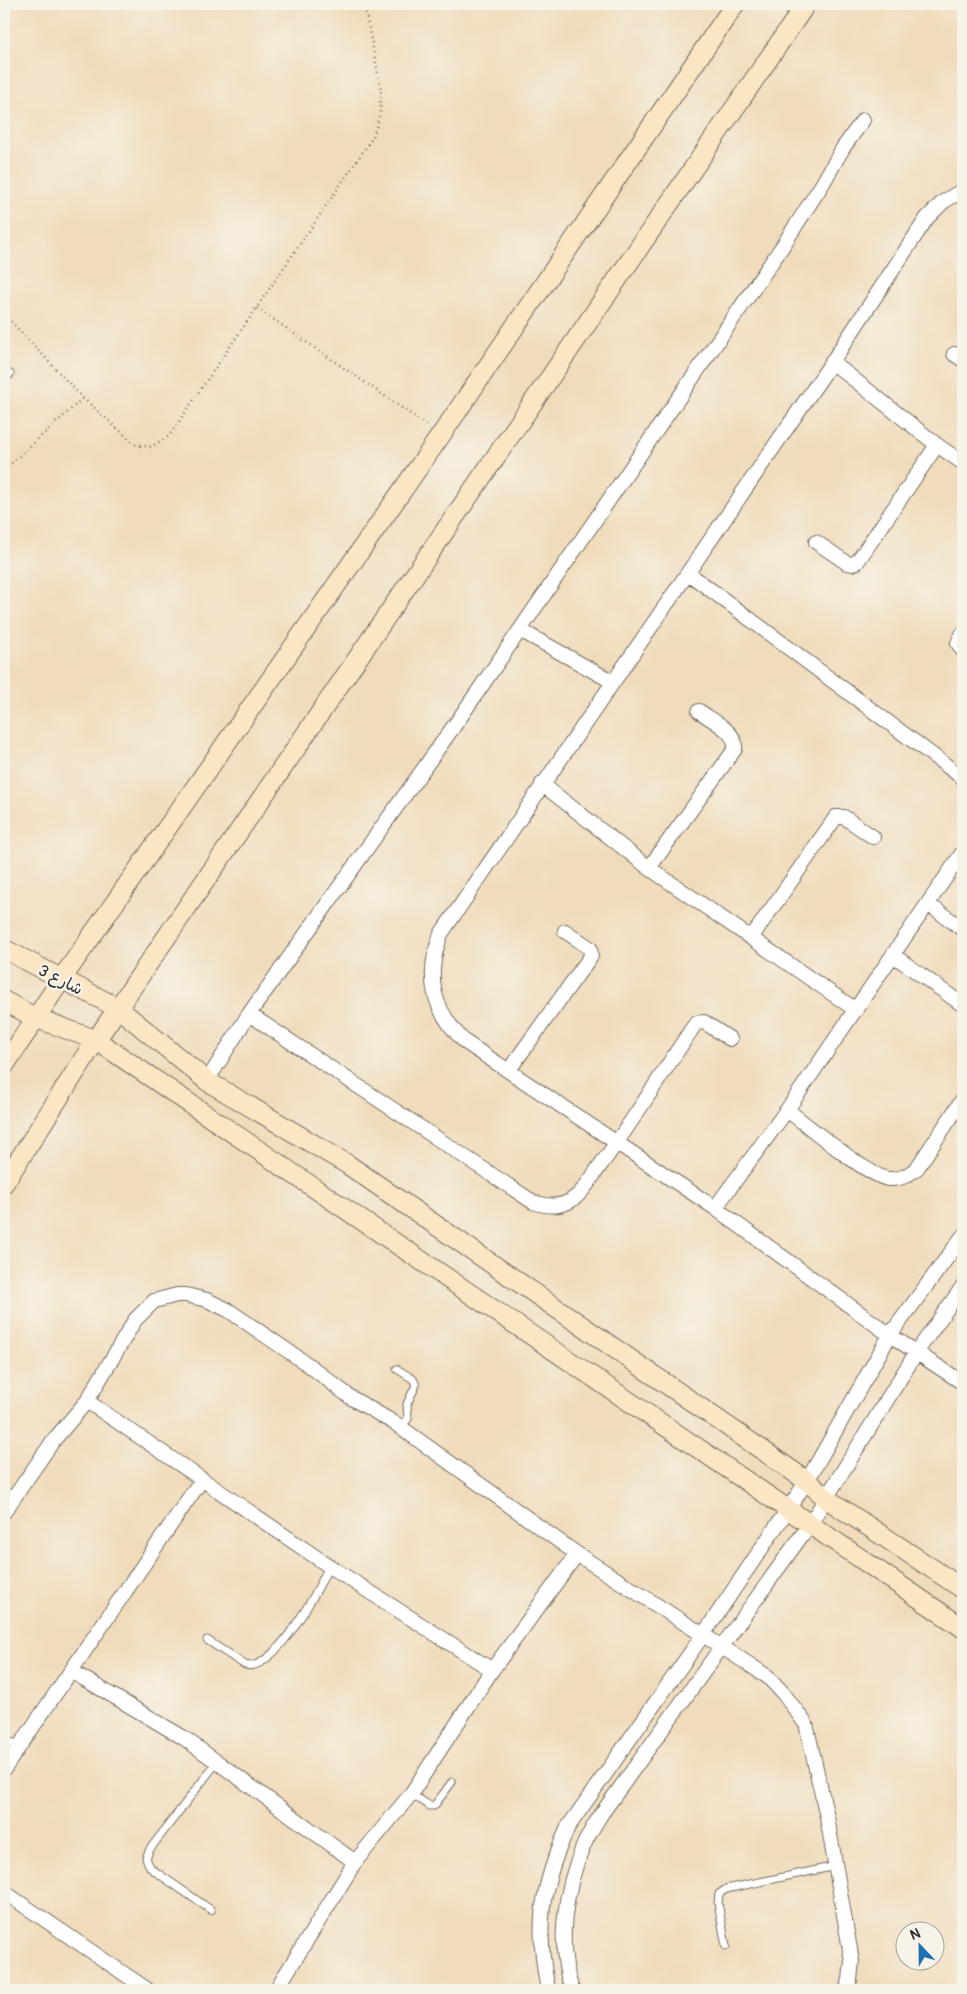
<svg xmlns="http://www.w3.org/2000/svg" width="967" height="1994" font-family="Pangolin,'Playpen Sans Arabic',sans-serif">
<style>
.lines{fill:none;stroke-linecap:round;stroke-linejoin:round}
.lane-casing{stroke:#70695d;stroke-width:9}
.street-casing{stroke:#70695d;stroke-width:16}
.secondary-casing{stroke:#70695d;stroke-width:21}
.path{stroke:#70695d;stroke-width:2.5;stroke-dasharray:1 4;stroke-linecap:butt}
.lane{stroke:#fff;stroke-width:7}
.street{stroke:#fff;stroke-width:14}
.secondary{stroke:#fbe6c4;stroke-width:19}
.labels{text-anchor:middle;stroke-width:5;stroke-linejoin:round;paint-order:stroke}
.street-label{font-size:16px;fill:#2b2b2b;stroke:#f7f3e8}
</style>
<rect width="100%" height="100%" fill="#f7f3e8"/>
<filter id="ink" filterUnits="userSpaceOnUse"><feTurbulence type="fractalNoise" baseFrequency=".02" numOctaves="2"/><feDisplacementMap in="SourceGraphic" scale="10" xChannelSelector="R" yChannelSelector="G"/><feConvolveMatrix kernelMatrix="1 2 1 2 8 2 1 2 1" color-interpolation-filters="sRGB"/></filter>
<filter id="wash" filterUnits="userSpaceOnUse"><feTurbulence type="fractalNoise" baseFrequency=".0096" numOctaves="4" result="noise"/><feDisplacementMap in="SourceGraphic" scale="20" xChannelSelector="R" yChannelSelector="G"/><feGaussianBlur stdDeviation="1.12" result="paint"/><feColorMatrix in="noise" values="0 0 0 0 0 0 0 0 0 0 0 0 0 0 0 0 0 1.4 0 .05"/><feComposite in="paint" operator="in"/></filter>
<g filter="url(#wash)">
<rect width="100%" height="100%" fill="#f0dcbb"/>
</g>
<g filter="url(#ink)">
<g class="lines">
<defs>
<path id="lane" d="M4,380L10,374
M397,1369L413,1379L416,1385L407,1404L408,1419L404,1423L397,1424
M207,1640L245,1665C274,1674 319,1588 329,1566
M4,1739L20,1746
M411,1794L430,1806H434L452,1782
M211,1910L153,1870L150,1867L146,1858L150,1849L217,1762
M726,1946L718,1903L719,1894L726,1889L836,1866"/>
<path id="street" d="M963,190L943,202L927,218L832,362L441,934C425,977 432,1010 465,1042L715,1208L890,1335L963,1383
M954,354L963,360
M832,362L937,445L963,463
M816,542L847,563L852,564L857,562L937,445
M688,573L963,778
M520,630L613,682
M963,633L958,643L963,651
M542,784L649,868L856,1010
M649,868L735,749C738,732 711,720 699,711
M928,904L963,929
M751,938L836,817H844L873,837
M893,955L963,1005
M249,1014L533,1202C545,1206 558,1208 570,1201C584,1193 592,1176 602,1163C635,1118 664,1070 696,1023L704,1022L730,1039
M509,1070L591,956L590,948L565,931
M207,1081L249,1014L459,719L782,247L823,183L843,148L863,120
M787,1110C806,1124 870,1178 889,1179C900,1180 908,1175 917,1168L963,1099
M715,1208L787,1110L963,852
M87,1401L329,1566L492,1670
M4,1512L53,1441L87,1401L135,1320L154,1301L177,1295H186L207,1300L228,1310L310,1366L350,1397L396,1424L577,1554L750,1665L768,1677L783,1693L806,1724L827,1817L852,1961L850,1980L846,1990
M71,1671L184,1738L355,1862
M4,1769L202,1479
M4,1892L148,1990
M276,1990L355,1862L411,1794L492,1670L577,1554
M548,1990C535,1925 541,1887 568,1827L703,1635L807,1481L890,1335L963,1236
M572,1990C556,1944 565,1890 583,1847C588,1835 595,1824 602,1813L810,1524L916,1353L963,1286"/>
<path id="secondary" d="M4,949L118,1008L207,1081L347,1164L807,1481L827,1499L963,1589
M4,1001L36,1018L96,1040L963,1628
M4,1066L61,980L441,435L735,4
M4,1183L96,1040L806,4"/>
</defs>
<!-- lane casing -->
<use href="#lane" class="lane-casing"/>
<!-- street casing -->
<use href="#street" class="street-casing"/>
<!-- secondary casing -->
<use href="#secondary" class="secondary-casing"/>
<!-- path -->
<path class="path" d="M257,308L428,426
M4,314L83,398L136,445L151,447L169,436L373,137L380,114L381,88L364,4
M4,470L83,398"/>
<!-- lane -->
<use href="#lane" class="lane"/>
<!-- street -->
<use href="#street" class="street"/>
<!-- secondary -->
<use href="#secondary" class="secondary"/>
</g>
</g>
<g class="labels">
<!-- street labels -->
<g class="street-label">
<text transform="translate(61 979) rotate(27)" y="6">شارع 3</text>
</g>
</g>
<!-- margin -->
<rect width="967" height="1994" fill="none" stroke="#f7f3e8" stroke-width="20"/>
<!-- north arrow -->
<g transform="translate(920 1946) rotate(338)"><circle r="24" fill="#f7f3e8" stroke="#a5a39c"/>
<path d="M0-4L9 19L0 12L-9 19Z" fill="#1f6fb2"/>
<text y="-8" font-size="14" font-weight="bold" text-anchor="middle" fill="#2b2b2b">N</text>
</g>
</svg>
